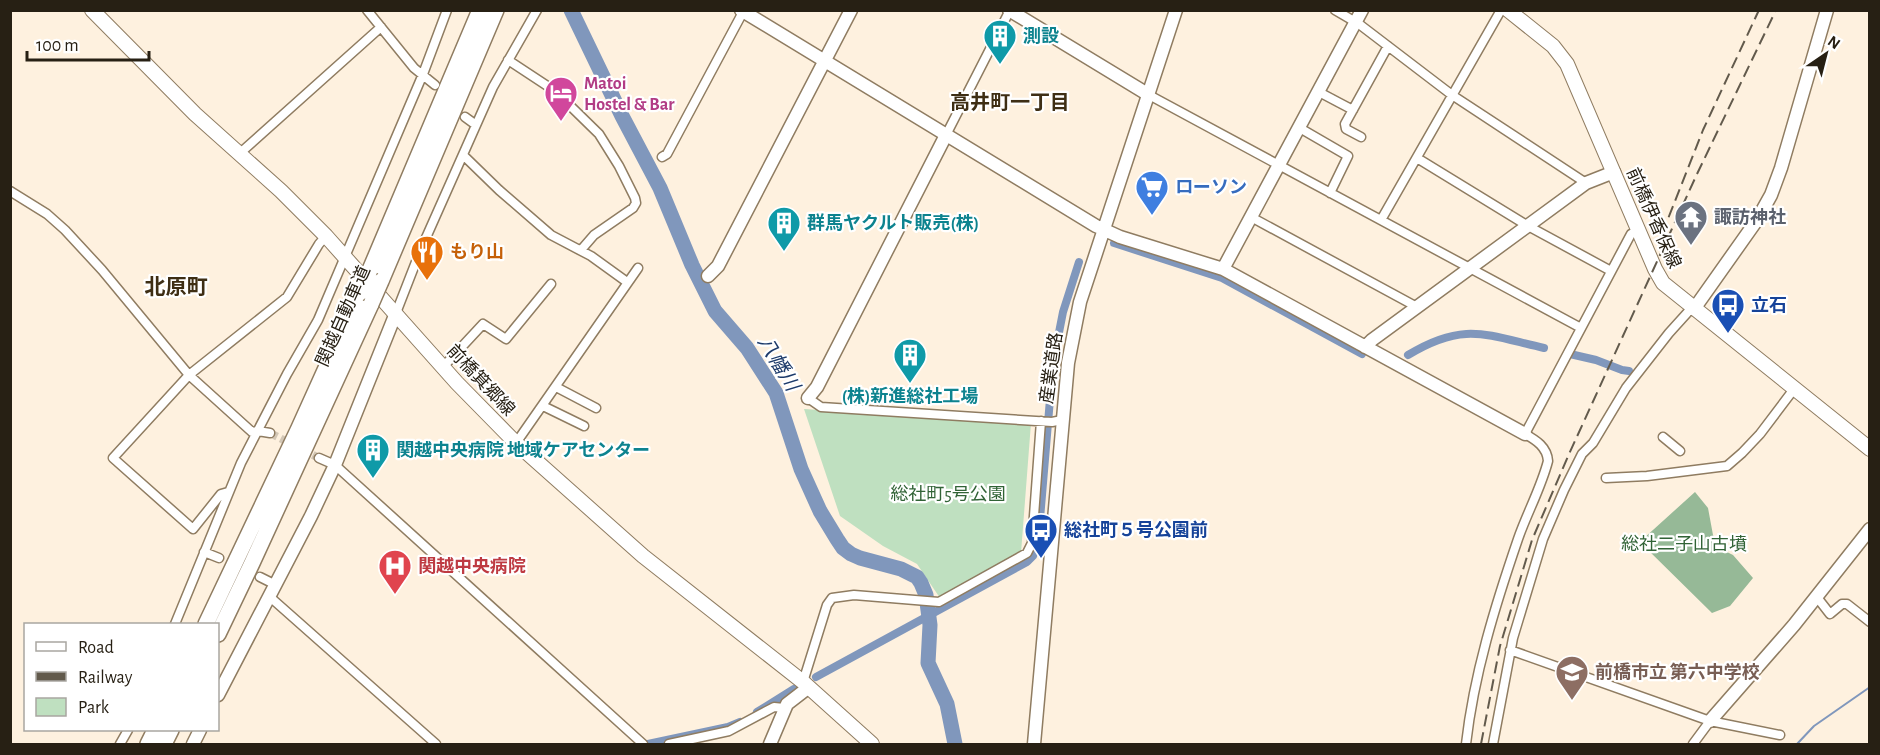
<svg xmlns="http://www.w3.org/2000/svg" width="1880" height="755" font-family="'Alegreya Sans','Noto Sans JP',sans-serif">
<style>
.green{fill:#bfe0c0}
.forest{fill:#96b997}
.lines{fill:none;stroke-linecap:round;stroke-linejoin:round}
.stream{stroke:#8097bc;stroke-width:2}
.canal{stroke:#8097bc;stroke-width:8}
.river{stroke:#8097bc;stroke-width:15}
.street-tunnel{stroke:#d3c7b6;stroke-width:8;stroke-dasharray:8 4;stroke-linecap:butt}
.street-casing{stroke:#8f7c61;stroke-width:11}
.secondary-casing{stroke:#8f7c61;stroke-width:15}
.primary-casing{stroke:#8f7c61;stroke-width:16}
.highway-casing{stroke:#8f7c61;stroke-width:18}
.street{stroke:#fff;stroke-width:8}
.secondary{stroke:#fff;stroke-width:12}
.primary{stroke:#fff;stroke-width:14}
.highway{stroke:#fff;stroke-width:15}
.rail{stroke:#625a4c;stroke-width:2;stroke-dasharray:12 6;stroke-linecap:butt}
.highway-bridge-casing{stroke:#8f7c61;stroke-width:18;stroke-linecap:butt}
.highway-bridge{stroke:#fff;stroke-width:15}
.labels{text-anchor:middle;stroke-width:4.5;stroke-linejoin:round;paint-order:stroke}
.culture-label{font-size:18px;font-weight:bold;fill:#0d838f;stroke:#fff;text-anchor:start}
.hotel-label{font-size:18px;font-weight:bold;fill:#b23c85;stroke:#fff;text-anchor:start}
.shop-label{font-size:18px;font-weight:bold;fill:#366cbe;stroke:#fff;text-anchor:start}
.worship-label{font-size:18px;font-weight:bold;fill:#5b616d;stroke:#fff;text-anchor:start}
.street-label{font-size:18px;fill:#272014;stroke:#fff}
.food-label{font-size:18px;font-weight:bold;fill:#c56008;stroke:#fff;text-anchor:start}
.transit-label{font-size:18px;font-weight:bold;fill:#164399;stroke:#fff;text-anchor:start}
.park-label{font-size:18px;fill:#316336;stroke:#fff}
.health-label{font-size:18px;font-weight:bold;fill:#be3a42;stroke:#fff;text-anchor:start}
.education-label{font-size:18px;font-weight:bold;fill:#785e54;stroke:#fff;text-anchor:start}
.neighbourhood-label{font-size:20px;font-weight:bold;fill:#3e2e14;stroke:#fff}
.water-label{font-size:20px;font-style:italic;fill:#1c3a6a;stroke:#fff}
.quarter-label{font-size:21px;font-weight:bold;fill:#3e2e14;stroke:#fff}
</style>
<rect width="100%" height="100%" fill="#fef1df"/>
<!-- green -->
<path class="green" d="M804,409L1031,423L1021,553L940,598L917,564L883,546L840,516Z"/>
<!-- forest -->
<path class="forest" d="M1695,492L1708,508L1713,535L1719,548L1733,555L1753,578L1730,606L1712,613L1646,548L1643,539Z"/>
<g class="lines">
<!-- stream -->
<path class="stream" d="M1797,744L1814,726L1870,687"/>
<!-- canal -->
<path class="canal" d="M1114,243L1222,278L1362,354
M1570,354L1596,360L1622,370L1629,371
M1408,355C1464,321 1486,335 1544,348
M816,677L1027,562L1033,556L1038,543L1053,363L1063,312L1079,262
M757,712L794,689
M648,744L728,727L740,722"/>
<!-- river -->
<path class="river" d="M571,10L622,116L660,188L692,265L715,311L747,348L776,393L801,469L820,511L837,539L843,548L851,554L860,558L901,569L917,577L921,583L926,595L930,625L928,663L947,704L955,744"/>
<!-- street-tunnel -->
<path class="street-tunnel" d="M270,433L319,458"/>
<defs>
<path id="street" d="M367,10L414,68L435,85
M1335,10L1359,24L1452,95L1586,183
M508,60L555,91L599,134L619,166L635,198L636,203L633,208L594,235L581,250
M1317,91L1353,110
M1149,95L1581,328
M465,117L476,125
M1298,127L1348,156L1330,193
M946,135L1010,10
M1361,137L1346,129L1345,124L1388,46
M239,154L381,27
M463,155L499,190L551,235L591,256L627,282
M662,157L667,154L743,12
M1417,158L1528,226L1611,271
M10,191L47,214L65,230L102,270L189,375L252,432L258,431L270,433
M1251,217L1417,307
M1381,220L1501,10
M396,313L421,249L493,87L537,10
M443,367L483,324L506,339L551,284
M556,387L596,408
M808,398L821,407L1052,422L1062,420
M543,406L584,426
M1663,437L1680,451
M516,443L638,268
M319,458L335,465L643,744
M1606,478L1647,476L1727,466L1742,453L1760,434L1794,389
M228,492L221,494L193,529L113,458L189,375L287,297L319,244L326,236
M204,552L219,558
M260,577L276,585
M1816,596L1830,614L1842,604H1847L1870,622
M270,597L436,744
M175,624L241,463L287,374L318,320L423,74L447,10
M1510,650L1710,721L1780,735
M803,682L827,605L832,598L854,595L939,602L1027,553L1032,543L1041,421
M120,744L128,730
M669,744L729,731L774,707L784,708
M1466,744C1474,674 1495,606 1518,539C1527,513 1541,488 1548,461C1547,447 1536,440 1525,434L1631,234L1639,230
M1493,744L1513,638L1543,539L1564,490L1582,454L1593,443L1626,388L1669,333L1688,312L1694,309
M1693,744L1710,721"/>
<path id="secondary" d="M741,10L1096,226L1120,237L1223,269L1525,434
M1009,10L1149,95
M1223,269L1362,10
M708,276L718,266L851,10
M1694,309L1757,220L1771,195L1781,168L1827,10
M1365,347L1372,340L1586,183L1614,172
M808,398L817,387L946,135
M218,695L311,516L335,465L396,313
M1710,721L1794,625L1870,529
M193,744L200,730
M770,744L787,704L809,687
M1034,744L1068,363L1080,302L1176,10"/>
<path id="primary" d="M92,10L195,114L281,191L326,236L457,383L516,443L643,556L803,682L872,744
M1508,10L1553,46L1567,64L1655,269L1663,283L1870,449"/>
<path id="highway" d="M370,270L480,10
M381,281L496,10
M206,624L299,428L360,293
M218,634L252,563L371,304
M148,744L155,730
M164,744L171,730"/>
</defs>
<!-- street casing -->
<use href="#street" class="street-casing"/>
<!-- secondary casing -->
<use href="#secondary" class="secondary-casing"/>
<!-- primary casing -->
<use href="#primary" class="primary-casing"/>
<!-- highway casing -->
<use href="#highway" class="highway-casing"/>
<!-- street -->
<use href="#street" class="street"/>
<!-- secondary -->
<use href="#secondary" class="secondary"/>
<!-- primary -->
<use href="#primary" class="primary"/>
<!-- highway -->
<use href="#highway" class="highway"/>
<!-- rail -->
<path class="rail" d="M1662,234L1703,130L1759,10
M1481,744L1500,646L1532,540L1569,454L1697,174L1776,10"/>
<defs>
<path id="highway-bridge" d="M360,293L370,270
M371,304L381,281"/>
</defs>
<!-- highway-bridge casing -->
<use href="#highway-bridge" class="highway-bridge-casing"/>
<!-- highway-bridge -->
<use href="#highway-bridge" class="highway-bridge"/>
</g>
<!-- icons -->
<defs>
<symbol id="building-pin" viewBox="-11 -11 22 30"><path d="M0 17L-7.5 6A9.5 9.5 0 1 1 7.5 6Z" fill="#0f9aa8" stroke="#fff"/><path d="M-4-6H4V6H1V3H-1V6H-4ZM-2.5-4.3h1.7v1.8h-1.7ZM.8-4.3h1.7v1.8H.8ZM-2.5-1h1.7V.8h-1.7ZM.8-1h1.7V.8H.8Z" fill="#fff"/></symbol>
<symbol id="hotel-pin" viewBox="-11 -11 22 30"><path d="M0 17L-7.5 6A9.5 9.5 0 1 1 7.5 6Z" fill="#d1479c" stroke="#fff"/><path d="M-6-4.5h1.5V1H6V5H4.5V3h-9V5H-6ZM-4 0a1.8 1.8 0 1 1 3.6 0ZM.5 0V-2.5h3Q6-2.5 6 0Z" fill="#fff"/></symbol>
<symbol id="supermarket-pin" viewBox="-11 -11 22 30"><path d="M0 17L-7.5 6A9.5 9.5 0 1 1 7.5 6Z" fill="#3f7fe0" stroke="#fff"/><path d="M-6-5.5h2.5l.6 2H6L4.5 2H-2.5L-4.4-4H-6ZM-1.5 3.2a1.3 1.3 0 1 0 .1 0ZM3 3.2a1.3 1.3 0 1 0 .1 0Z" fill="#fff"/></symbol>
<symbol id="temple-pin" viewBox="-11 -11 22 30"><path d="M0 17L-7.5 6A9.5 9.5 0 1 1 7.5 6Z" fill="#6b7280" stroke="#fff"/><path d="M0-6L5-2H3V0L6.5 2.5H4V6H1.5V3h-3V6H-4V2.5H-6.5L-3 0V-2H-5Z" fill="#fff"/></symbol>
<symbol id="restaurant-pin" viewBox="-11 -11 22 30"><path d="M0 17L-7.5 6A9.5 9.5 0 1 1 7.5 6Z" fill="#e8710a" stroke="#fff"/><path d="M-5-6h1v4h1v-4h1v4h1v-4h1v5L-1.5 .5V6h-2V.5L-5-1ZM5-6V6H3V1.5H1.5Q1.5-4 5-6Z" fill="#fff"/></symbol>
<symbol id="bus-pin" viewBox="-11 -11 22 30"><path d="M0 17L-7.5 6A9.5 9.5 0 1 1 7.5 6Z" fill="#1a4fb4" stroke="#fff"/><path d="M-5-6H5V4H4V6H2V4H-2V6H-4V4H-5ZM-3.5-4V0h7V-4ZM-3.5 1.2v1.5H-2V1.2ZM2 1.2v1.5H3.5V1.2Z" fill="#fff"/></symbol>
<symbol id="hospital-pin" viewBox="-11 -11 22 30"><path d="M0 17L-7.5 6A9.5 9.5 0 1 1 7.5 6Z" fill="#e0444e" stroke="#fff"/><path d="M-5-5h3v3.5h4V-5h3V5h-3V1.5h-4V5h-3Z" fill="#fff"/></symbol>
<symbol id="school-pin" viewBox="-11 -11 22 30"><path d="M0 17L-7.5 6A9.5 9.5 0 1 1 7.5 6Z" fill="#8d6e63" stroke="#fff"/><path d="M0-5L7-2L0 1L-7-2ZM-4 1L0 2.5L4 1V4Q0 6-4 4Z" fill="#fff"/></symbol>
</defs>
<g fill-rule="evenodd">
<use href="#building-pin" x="981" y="17" width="38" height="52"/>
<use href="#hotel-pin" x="542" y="74" width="38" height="52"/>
<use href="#supermarket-pin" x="1133" y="168" width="38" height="52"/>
<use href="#temple-pin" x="1672" y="198" width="38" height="52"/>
<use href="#building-pin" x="765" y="204" width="38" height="52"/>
<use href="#restaurant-pin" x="408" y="233" width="38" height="52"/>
<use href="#bus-pin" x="1709" y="286" width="38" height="52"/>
<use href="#building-pin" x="891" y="336" width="38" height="52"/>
<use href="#building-pin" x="354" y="431" width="38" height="52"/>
<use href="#bus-pin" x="1022" y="511" width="38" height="52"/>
<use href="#hospital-pin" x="376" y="547" width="38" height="52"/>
<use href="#school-pin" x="1553" y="653" width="38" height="52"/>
</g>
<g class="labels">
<!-- culture labels -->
<g class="culture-label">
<text x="1023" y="42">測設</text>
<text x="807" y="229">群馬ヤクルト販売(株)</text>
<text x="910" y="402" text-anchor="middle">(株)新進総社工場</text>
<text x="396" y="456">関越中央病院 地域ケアセンター</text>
</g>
<!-- hotel labels -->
<g class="hotel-label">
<text x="584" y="89">Matoi<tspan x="584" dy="21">Hostel &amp; Bar</tspan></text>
</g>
<!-- shop labels -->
<g class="shop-label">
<text x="1175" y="193">ローソン</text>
</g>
<!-- worship labels -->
<g class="worship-label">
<text x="1714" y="223">諏訪神社</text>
</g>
<!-- street labels -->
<g class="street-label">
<text transform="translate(1654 218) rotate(66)" y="6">前橋伊香保線</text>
<text transform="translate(343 316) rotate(-66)" y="6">関越自動車道</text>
<text transform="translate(1051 368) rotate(-82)" y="6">産業道路</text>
<text transform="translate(481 380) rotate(47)" y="6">前橋箕郷線</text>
</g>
<!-- food labels -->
<g class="food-label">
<text x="450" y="258">もり山</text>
</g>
<!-- transit labels -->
<g class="transit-label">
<text x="1751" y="311">立石</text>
<text x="1064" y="536">総社町５号公園前</text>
</g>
<!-- park labels -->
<g class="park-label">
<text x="948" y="500">総社町5号公園</text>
<text x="1684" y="550">総社二子山古墳</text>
</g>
<!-- health labels -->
<g class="health-label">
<text x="418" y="572">関越中央病院</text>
</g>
<!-- education labels -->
<g class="education-label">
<text x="1595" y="678">前橋市立 第六中学校</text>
</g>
<!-- neighbourhood labels -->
<g class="neighbourhood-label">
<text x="1010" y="109">高井町一丁目</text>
</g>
<!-- water labels -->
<g class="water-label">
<text transform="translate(779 363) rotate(59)" y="7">八幡川</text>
</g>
<!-- quarter labels -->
<g class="quarter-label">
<text x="176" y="294">北原町</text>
</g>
</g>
<!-- border -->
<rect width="1880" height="755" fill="none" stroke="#272014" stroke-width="24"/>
<!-- legend -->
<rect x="24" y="623" width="195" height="108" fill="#ffffff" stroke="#a9a6a1" stroke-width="1.5"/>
<rect x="36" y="642" width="30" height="9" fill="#ffffff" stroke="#a9a6a1" stroke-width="1.5"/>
<text x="78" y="653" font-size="18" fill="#272014">Road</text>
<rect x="36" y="672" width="30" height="9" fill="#625a4c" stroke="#a9a6a1" stroke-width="1.5"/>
<text x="78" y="683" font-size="18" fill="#272014">Railway</text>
<rect x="36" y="698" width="30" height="18" fill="#bfe0c0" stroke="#a9a6a1" stroke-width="1.5"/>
<text x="78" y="713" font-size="18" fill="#272014">Park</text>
<!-- north arrow -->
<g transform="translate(1826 54) rotate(35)" stroke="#ffffff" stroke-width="4.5" paint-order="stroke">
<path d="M0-4.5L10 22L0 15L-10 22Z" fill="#272014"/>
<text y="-9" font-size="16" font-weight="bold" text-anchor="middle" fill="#272014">N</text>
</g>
<!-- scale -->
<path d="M27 51v9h122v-9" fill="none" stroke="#272014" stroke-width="3"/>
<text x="36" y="51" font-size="18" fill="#272014" stroke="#ffffff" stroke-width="4.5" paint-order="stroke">100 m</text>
</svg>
